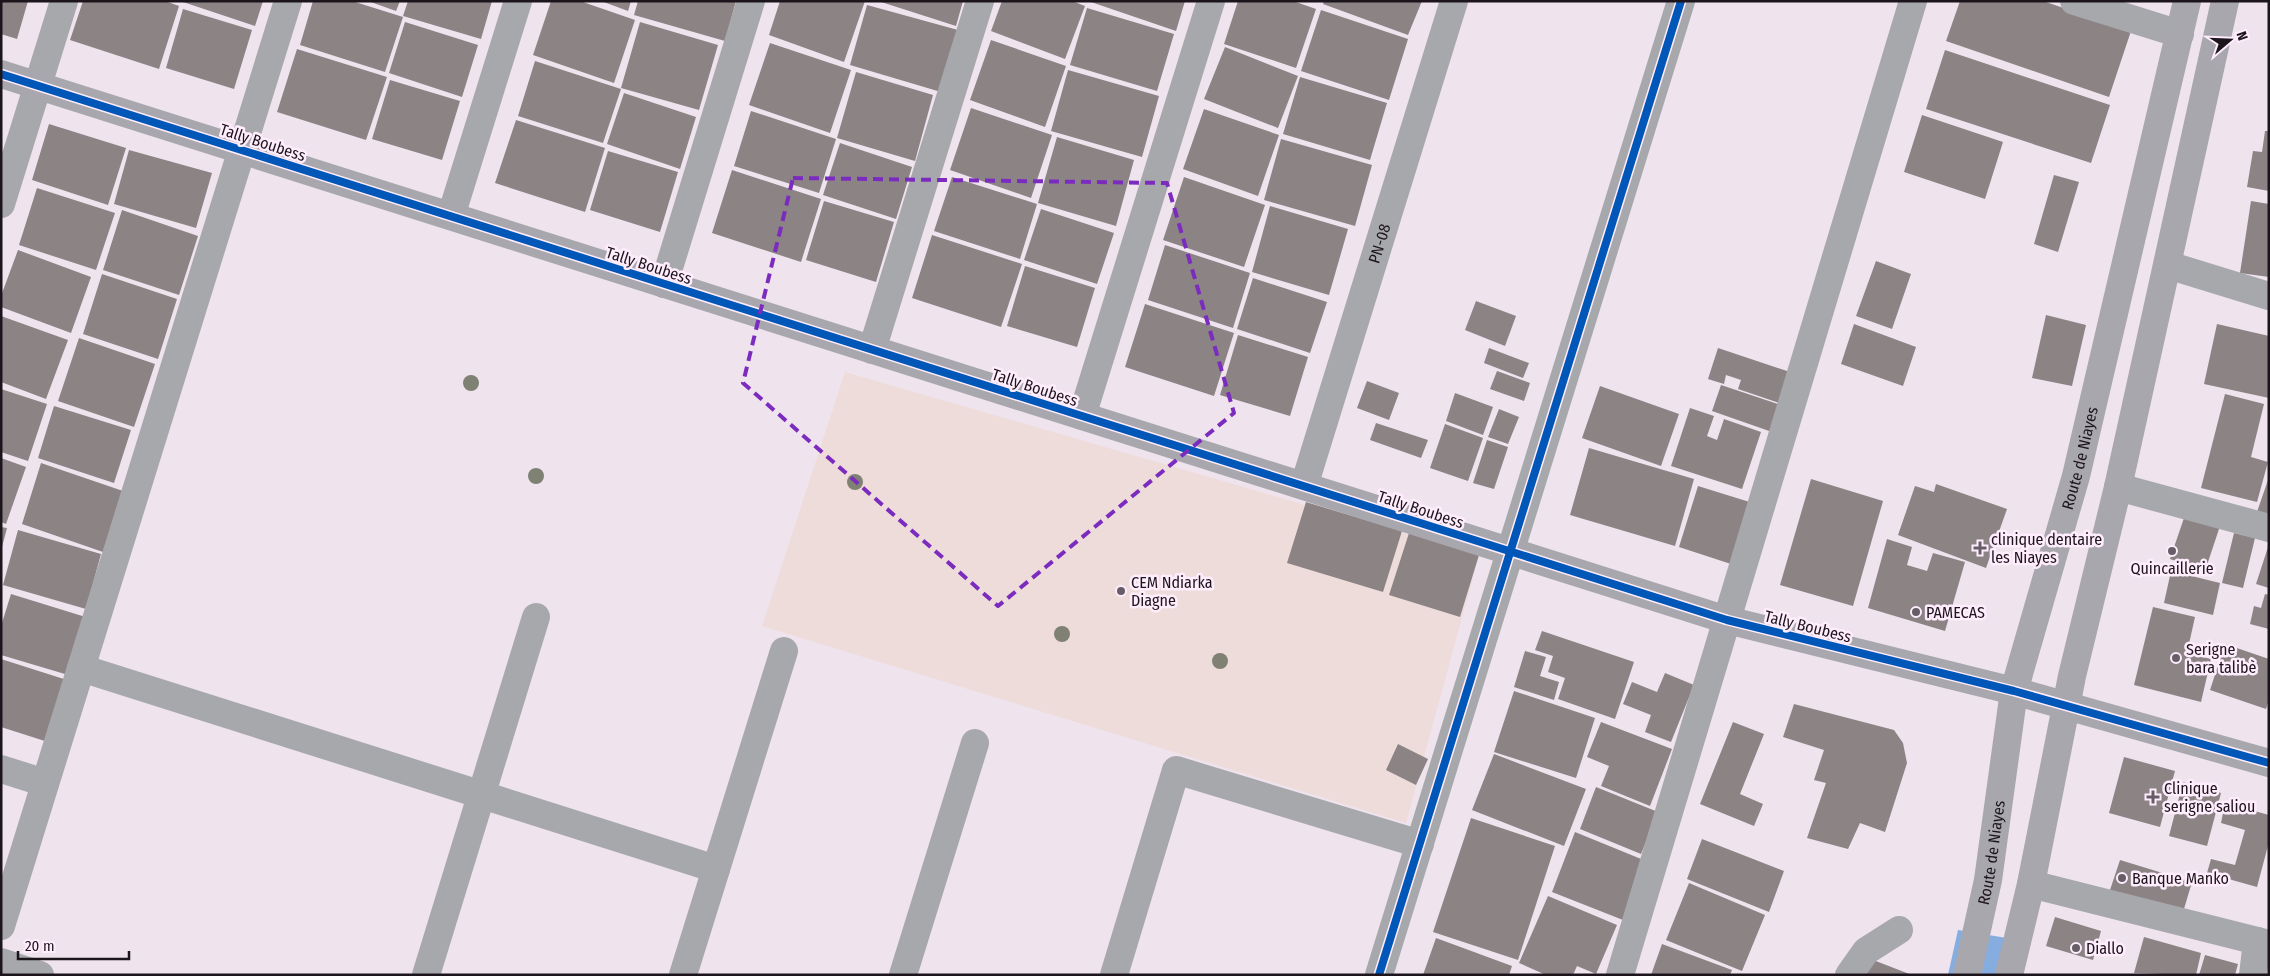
<svg xmlns="http://www.w3.org/2000/svg" width="2270" height="976" font-family="'Fira Sans Condensed',sans-serif">
<style>
.education{fill:#eedcda}
.water{fill:#85addf}
.building{fill:#8c8385}
.lines{fill:none;stroke-linecap:round;stroke-linejoin:round}
.street{stroke:#a7a8ac;stroke-width:28}
.secondary{stroke:#a7a7ad;stroke-width:28}
.cycleway-casing{stroke:#ffedfd;stroke-width:11}
.cycleway{stroke:#0057b8;stroke-width:8}
.tree{fill:#7f8173}
.marked{fill:none;stroke:#7b2cbf;stroke-width:4;stroke-dasharray:10 6;stroke-linejoin:round}
.poi-dot{fill:#665d66;stroke:#ffedfd;stroke-width:2}
.labels{text-anchor:middle;stroke-width:5;stroke-linejoin:round;paint-order:stroke}
.street-label{font-size:16px;fill:#1d151c;stroke:#ffedfd}
.poi-label{font-size:16px;fill:#1d151c;stroke:#ffedfd;text-anchor:start}
</style>
<rect width="100%" height="100%" fill="#efe3ee"/>
<!-- education -->
<path class="education" d="M845,372L1479,555L1406,823L762,626Z"/>
<!-- water -->
<path class="water" d="M1958,930L2025,941L2018,975H1948Z"/>
<!-- building -->
<path class="building" d="M1,1H28L17,39L1,34Z
M83,1H165L179,6L159,69L70,40Z
M180,1H263L255,26Z
M313,1H352L403,17L385,72L300,45Z
M368,1H400L396,11Z
M408,1H492L481,39L403,16Z
M551,1H580L635,20L614,83L533,55Z
M601,1H631L628,11Z
M638,1H736L725,41L634,15Z
M780,1H865L844,62L769,35Z
M878,1H963L956,26Z
M1002,1H1072L1085,6L1065,59L991,31Z
M1088,1H1185L1176,31Z
M1238,1H1293L1316,9L1296,68L1224,44Z
M1324,1H1422L1408,35L1323,4Z
M1960,1H2043L2131,31L2109,97L1946,41Z
M867,5L958,30L941,92L850,65Z
M1087,8L1174,34L1157,91L1070,65Z
M183,9L252,30L234,89L166,68Z
M1321,10L1408,39L1389,100L1301,71Z
M405,22L478,45L462,97L389,73Z
M640,22L718,45L699,110L621,88Z
M991,40L1066,66L1045,127L970,100Z
M770,43L851,70L830,133L749,105Z
M1225,47L1298,76L1278,128L1204,99Z
M297,49L387,77L366,140L277,112Z
M1945,50L2110,105L2091,163L1926,109Z
M535,61L621,89L603,143L518,116Z
M1068,70L1159,96L1142,157L1051,131Z
M856,72L933,95L915,161L837,138Z
M1300,77L1387,103L1370,160L1283,134Z
M390,80L460,101L442,160L372,139Z
M624,93L696,117L680,169L607,144Z
M971,108L1052,135L1031,198L950,170Z
M1204,109L1279,135L1258,196L1183,169Z
M751,111L836,139L819,193L734,166Z
M1922,115L2003,142L1985,199L1904,172Z
M516,120L605,148L585,212L495,183Z
M49,124L126,148L108,205L32,180Z
M2265,131H2269V191L2247,187L2253,151L2262,152Z
M1057,137L1134,160L1116,226L1038,203Z
M1281,139L1372,165L1355,226L1264,200Z
M840,143L912,167L896,219L823,195Z
M129,150L212,173L196,228L114,204Z
M608,151L678,172L660,232L590,210Z
M732,170L821,199L801,262L712,233Z
M2054,175L2079,182L2058,252L2034,244Z
M952,177L1037,204L1020,259L934,231Z
M1184,177L1265,205L1244,267L1163,240Z
M37,188L115,213L96,270L19,245Z
M824,201L894,222L876,282L806,260Z
M2251,201L2269,204V277L2240,273Z
M1270,206L1348,229L1329,295L1252,272Z
M1041,209L1114,233L1097,284L1024,260Z
M122,210L198,236L179,295L103,270Z
M932,235L1022,264L1001,327L912,298Z
M1165,245L1250,273L1233,328L1148,300Z
M18,250L91,277L71,333L1,307V296Z
M1876,261L1911,274L1892,329L1856,316Z
M1025,266L1095,288L1077,347L1007,326Z
M102,274L177,299L158,359L83,334Z
M1253,278L1327,302L1310,353L1237,329Z
M1476,301L1516,316L1505,346L1465,330Z
M1145,304L1234,333L1214,396L1125,367Z
M2046,315L2086,325L2072,386L2032,378Z
M1,316L68,340L46,399L1,382Z
M1854,324L1916,347L1903,386L1841,364Z
M2217,324L2269,336V398L2204,384Z
M1238,335L1308,357L1290,416L1220,395Z
M79,338L155,364L134,427L58,401Z
M1489,348L1529,363L1523,378L1484,363Z
M1718,348L1796,374L1785,405L1738,389L1741,380L1726,375L1724,384L1708,379Z
M1497,371L1530,383L1524,401L1490,389Z
M1367,381L1399,393L1389,420L1357,408Z
M1721,385L1781,405L1772,432L1712,411Z
M1600,386L1679,414L1661,466L1582,438Z
M1,389L47,404L28,461L1,452Z
M1455,393L1493,407L1483,435L1446,421Z
M2225,394L2264,404L2251,457L2268,462L2257,502L2201,488Z
M54,406L131,430L114,483L38,458Z
M1690,408L1714,416L1707,436L1717,440L1724,419L1761,432L1742,489L1671,466Z
M1499,409L1519,417L1508,444L1488,437Z
M1376,423L1428,440L1421,458L1370,440Z
M1445,424L1483,438L1468,481L1430,468Z
M1487,440L1508,447L1494,489L1473,483Z
M1589,448L1694,479L1675,546L1570,515Z
M1,458L26,467L6,524L1,522Z
M41,463L123,491L103,552L22,524Z
M2269,477V516L2257,512Z
M1811,479L1883,501L1853,606L1780,585Z
M1936,484L2007,509L1986,568L1898,535L1915,486L1934,492Z
M1698,486L1756,504L1737,566L1679,547Z
M1306,502L1402,531L1383,592L1287,563Z
M2185,515L2220,526L2205,571L2170,559Z
M1,527L7,528L2,547H1Z
M18,530L101,554L86,609L3,585Z
M1409,533L1479,555L1460,617L1389,595Z
M2234,533L2255,538L2243,588L2222,583Z
M1887,539L1912,547L1907,565L1927,571L1933,553L1965,562L1945,631L1868,608Z
M2269,544V588L2256,584Z
M2171,571L2220,583L2213,615L2164,603Z
M11,594L92,619L75,677L1,655V626Z
M2265,594L2269,595V629L2250,624L2254,606L2261,608Z
M2153,607L2195,617L2187,653L2211,659L2201,702L2134,685Z
M1542,631L1634,662L1615,719L1558,699L1565,678L1548,672L1553,656L1535,650Z
M2225,644L2269,659V700L2266,709L2210,690Z
M1525,651L1546,657L1540,676L1559,682L1554,700L1514,687Z
M1,659L70,681L51,743L1,727Z
M1665,673L1694,685L1671,742L1645,732L1651,715L1623,704L1632,682L1657,692Z
M1514,691L1595,718L1576,778L1494,752Z
M1794,704L1894,730L1903,743L1907,763L1885,832L1860,823L1848,849L1807,838L1826,783L1814,780L1824,750L1783,737Z
M1601,722L1672,749L1650,806L1601,786L1609,766L1587,757Z
M1733,722L1764,734L1740,794L1763,804L1754,826L1700,804Z
M1398,744L1428,759L1416,785L1386,770Z
M1494,754L1586,789L1564,846L1472,810Z
M2124,757L2175,771L2160,827L2109,813Z
M2183,782L2221,793L2207,846L2169,836Z
M1596,787L1658,812L1641,854L1580,829Z
M2225,803L2269,815V842L2257,887L2207,873L2211,859L2235,865L2245,830L2221,823Z
M1471,818L1555,846L1518,960L1433,932Z
M1575,832L1646,861L1623,920L1552,892Z
M1702,839L1784,871L1769,912L1687,879Z
M2120,860L2192,882L2181,919L2108,896Z
M1689,883L1765,915L1742,971L1666,940Z
M1548,896L1617,925L1596,974L1577,966L1573,975H1546L1519,963Z
M2055,917L2101,931L2093,960L2046,946Z
M2144,937L2201,953L2196,975L2134,973Z
M1436,938L1512,966L1509,975H1423Z
M1662,944L1732,970L1730,975H1651Z
M2205,955L2238,964L2235,975H2199Z
M1868,958L1912,975H1861Z"/>
<g class="lines">
<!-- street -->
<g class="street">
<path d="M2074,1L2180,34"/>
<path d="M1,204L64,1"/>
<path d="M451,216L518,1"/>
<path d="M2168,265L2269,296"/>
<path d="M664,284L751,1"/>
<path d="M872,350L980,1"/>
<path d="M1082,416L1211,1"/>
<path id="s1" d="M1304,486L1454,1"/>
<path d="M2118,487L2269,528"/>
<path d="M81,668L716,869"/>
<path d="M1,769L45,783"/>
<path d="M2031,884L2269,944"/>
<path d="M1,926L288,1"/>
<path d="M1,962L40,975"/>
<path d="M426,975L536,617"/>
<path d="M683,975L784,651"/>
<path d="M903,975L975,743"/>
<path d="M1114,975L1176,770L1420,844"/>
<path d="M1379,975L1681,1"/>
<path d="M1620,975L1913,1"/>
<path d="M1849,975L1866,951L1899,930"/>
<path d="M2253,975L2257,941"/>
</g>
<!-- secondary -->
<g class="secondary">
<path d="M1,74L1727,620L2014,691L2269,763"/>
<path id="s2" d="M1967,975L1988,880L2014,691L2076,476L2187,1"/>
<path d="M2009,975L2031,884L2072,676L2118,487L2225,1"/>
</g>
<defs>
<path id="cycleway" d="M1,74L1727,620L2014,691L2269,763
M1379,975L1681,1"/>
</defs>
<!-- cycleway casing -->
<use href="#cycleway" class="cycleway-casing"/>
<!-- cycleway -->
<use href="#cycleway" class="cycleway"/>
</g>
<!-- trees -->
<g class="tree">
<circle cx="471" cy="383" r="8"/>
<circle cx="536" cy="476" r="8"/>
<circle cx="855" cy="482" r="8"/>
<circle cx="1062" cy="634" r="8"/>
<circle cx="1220" cy="661" r="8"/>
</g>
<!-- marked area -->
<path class="marked" d="M793,178L1167,183L1234,413L998,606L743,383Z"/>
<!-- markers -->
<g class="poi-dot">
<path d="M1977.5 540.5h5v5h5v5h-5v5h-5v-5h-5v-5h5z"/>
<circle cx="2172" cy="551" r="5"/>
<circle cx="1121" cy="591" r="5"/>
<circle cx="1916" cy="612" r="5"/>
<circle cx="2176" cy="658" r="5"/>
<path d="M2150.5 789.5h5v5h5v5h-5v5h-5v-5h-5v-5h5z"/>
<circle cx="2122" cy="878" r="5"/>
<circle cx="2076" cy="948" r="5"/>
</g>
<g class="labels">
<!-- street labels -->
<g class="street-label">
<text transform="translate(263 142) rotate(18)" y="6">Tally Boubess</text>
<text dy="6" stroke="none"><textPath href="#s1" startOffset="254">PN-08</textPath></text>
<text transform="translate(649 265) rotate(18)" y="6">Tally Boubess</text>
<text transform="translate(1035 387) rotate(18)" y="6">Tally Boubess</text>
<text dy="6" stroke="none"><textPath href="#s2" startOffset="530">Route de Niayes</textPath></text>
<text transform="translate(1421 509) rotate(18)" y="6">Tally Boubess</text>
<text transform="translate(1808 626) rotate(14)" y="6">Tally Boubess</text>
<text dy="6" stroke="none"><textPath href="#s2" startOffset="125">Route de Niayes</textPath></text>
</g>
<!-- poi labels -->
<g class="poi-label">
<text x="1991" y="545">clinique dentaire<tspan x="1991" dy="18">les Niayes</tspan></text>
<text x="2172" y="574" text-anchor="middle">Quincaillerie</text>
<text x="1131" y="588">CEM Ndiarka<tspan x="1131" dy="18">Diagne</tspan></text>
<text x="1926" y="618">PAMECAS</text>
<text x="2186" y="655">Serigne<tspan x="2186" dy="18">bara talibè</tspan></text>
<text x="2164" y="794">Clinique<tspan x="2164" dy="18">serigne saliou</tspan></text>
<text x="2132" y="884">Banque Manko</text>
<text x="2086" y="954">Diallo</text>
</g>
</g>
<!-- border -->
<rect width="2270" height="976" fill="none" stroke="#1d151c" stroke-width="5"/>
<!-- north arrow -->
<g transform="translate(2230 40) rotate(71)" stroke="#ffedfd" stroke-width="4" paint-order="stroke">
<path d="M0-4L9 19L0 12L-9 19Z" fill="#1d151c"/>
<text y="-8" font-size="14" font-weight="bold" text-anchor="middle" fill="#1d151c">N</text>
</g>
<!-- scale -->
<path d="M18 951v8h111v-8" fill="none" stroke="#1d151c" stroke-width="2.5"/>
<text x="25" y="951" font-size="15" fill="#1d151c" stroke="#ffedfd" stroke-width="4" paint-order="stroke">20 m</text>
</svg>
